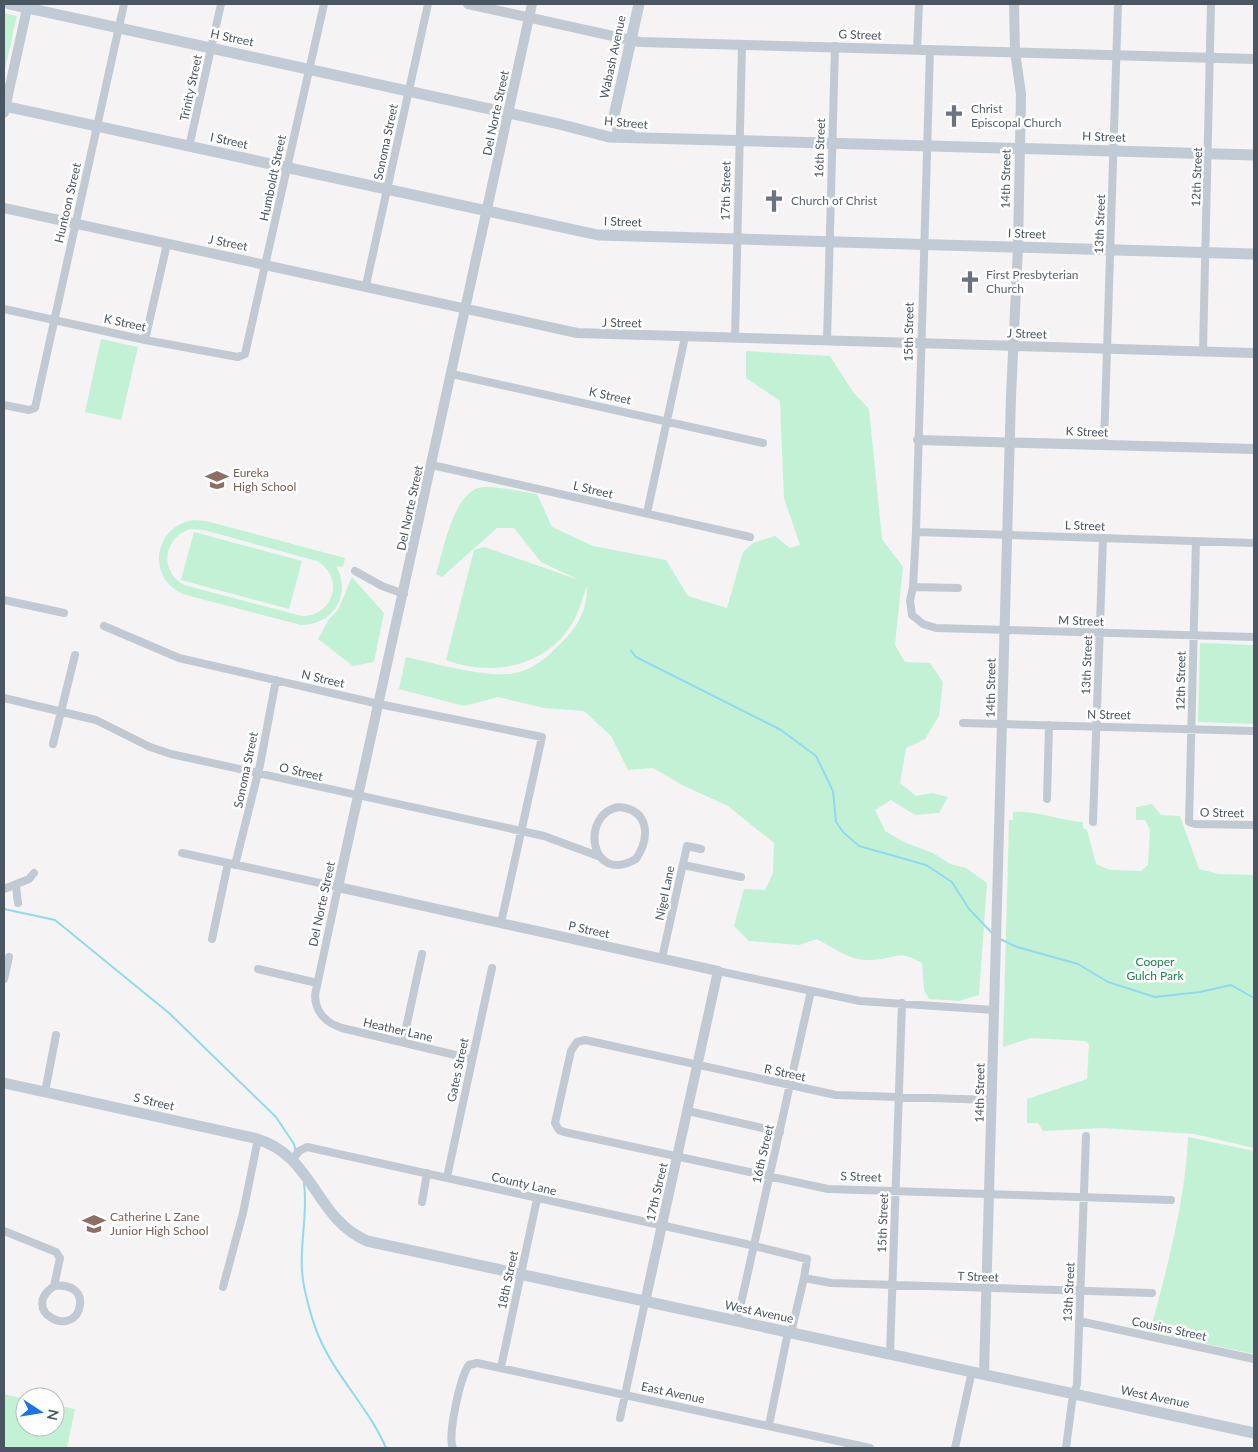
<svg xmlns="http://www.w3.org/2000/svg" width="1258" height="1452" font-family="Lato,sans-serif">
<style>
.green{fill:#c3f1d5;fill-rule:evenodd}
.lines{fill:none;stroke-linecap:round;stroke-linejoin:round}
.stream{stroke:#90daee;stroke-width:2}
.minor{stroke:#c1cad2;stroke-width:8}
.tertiary{stroke:#c1cad2;stroke-width:10}
.secondary{stroke:#c1cbd6;stroke-width:11}
.labels{text-anchor:middle;stroke-width:5;stroke-linejoin:round;paint-order:stroke}
.street-label{font-size:12px;fill:#4a5661;stroke:#fff}
.worship-label{font-size:12px;fill:#5b616d;stroke:#fff;text-anchor:start}
.education-label{font-size:12px;fill:#785e54;stroke:#fff;text-anchor:start}
.park-label{font-size:12px;fill:#17864f;stroke:#fff}
</style>
<rect width="100%" height="100%" fill="#f5f3f3"/>
<!-- green -->
<path class="green" d="M4,13L17,16L4,73Z
M101,339L138,347L121,420L85,412Z
M746,351L830,356L853,392L869,409L882,539L903,567L895,645L905,662L930,663L943,682L939,716L925,739L906,748L900,783L916,796L932,793L948,797L939,813L915,815L891,800L875,810L885,831L906,843L933,853L950,864L966,868L987,883L979,995L959,1001L929,999L924,990L922,963C896,948 896,960 870,960C850,961 834,948 817,939L799,945L749,941L734,926L744,889L765,890L773,873L774,843L728,806L682,785L653,768L628,770L611,736L584,711L544,708L498,697L464,706L399,689L406,657C433,663 490,679 515,673C535,669 548,656 562,642C578,627 588,608 587,586C583,596 580,608 575,618C551,666 493,678 446,660L474,550L484,547L579,580L541,562L514,528H497L442,577L436,574C444,550 453,490 483,487C500,486 520,492 537,494L552,527L593,546L666,560L688,596L727,608L743,552L753,543L775,536L790,548L800,545L784,498L780,401L746,378Z
M194,520L206,521L345,558L343,567L336,566C352,594 334,625 301,625L186,595C146,581 152,526 194,520ZM190,529L204,530L317,561C345,577 334,616 302,616L184,585C159,571 163,538 190,529Z
M194,532L302,561L289,609L181,580Z
M352,577L384,613L374,662L353,666L318,639L329,619L338,610Z
M1200,643L1254,645V724L1198,722Z
M1152,804L1161,815L1180,816L1199,869L1219,874L1254,875V1148L1194,1134L1103,1128L1043,1131L1038,1123H1027V1099L1087,1079L1089,1044L1085,1041L1031,1038L1003,1047L1009,820H1013V812C1037,810 1060,821 1083,822V828L1087,830L1096,864L1110,870L1141,871L1148,865L1150,830L1145,820H1136V807Z
M1188,1137L1254,1151V1354L1150,1332C1166,1272 1186,1198 1188,1137Z
M4,1394L25,1399V1427H55V1405L75,1409L67,1448H4Z"/>
<g class="lines">
<!-- stream -->
<path class="stream" d="M631,651L636,657L781,730L816,756L833,791L836,822L843,832L859,846L926,865L952,882L969,909L992,933
M4,909L55,920L169,1013L276,1117L294,1144L296,1153
M1000,939L1017,947L1078,964L1108,982L1155,997L1200,992L1231,985L1254,998
M304,1183C308,1213 300,1241 302,1271C303,1288 312,1321 319,1337C336,1377 369,1408 386,1448"/>
<!-- minor -->
<path class="minor" d="M917,50L919,4
M930,50L916,532L913,587L910,601L912,615L923,624L936,628L1254,637
M189,147L221,4
M366,285L428,4
M4,309L145,340L238,357L245,354L324,4
M735,338L742,45
M145,340L167,244
M827,341L835,46
M1203,351L1211,4
M452,374L763,443
M4,405L29,410L35,408L124,4
M1104,445L1118,4
M432,465C538,488 644,512 750,537
M647,513L685,337
M916,532L1254,543
M1196,541L1189,822L1195,824L1254,825
M355,571L382,586L404,594
M913,587L958,588
M4,600L64,613
M104,626L179,658L379,704L542,737L501,923
M4,698L96,720L150,747L171,754L544,836L598,856
M963,723L1254,731
M53,744L75,655
M1047,799L1049,725
M619,807C650,810 650,838 636,859C589,886 580,813 619,807Z
M1093,822L1103,538
M182,853L338,887L315,995C315,1012 326,1023 342,1028L472,1059
M235,865L260,765L276,680
M683,865L741,877
M16,886L18,903
M4,889L29,879L34,873
M212,939L228,863
M662,958L687,846L701,849
M258,969L317,983
M718,971L860,1001L994,1010
M4,979L9,957
M403,1042L422,954
M45,1092L56,1035
M992,1100L836,1095L585,1040L577,1042L571,1051L555,1123L559,1130L564,1132L828,1189L1171,1200
M688,1111L780,1132
M293,1159L299,1151L307,1147L746,1244L807,1259L804,1278L831,1283L1152,1293
M447,1177L492,968
M422,1202L427,1173
M4,1231L56,1252L60,1258L54,1286C18,1311 75,1340 80,1305C82,1289 67,1284 54,1286
M223,1287L243,1213L258,1139
M737,1321L811,991
M1079,1321L1254,1359
M791,1333L804,1278
M890,1354L902,1003
M501,1367L537,1199
M620,1418L645,1302
M769,1425L788,1332
M453,1448C447,1437 460,1377 469,1365L477,1363L870,1448
M955,1448L972,1371
M1066,1448L1072,1402L1077,1384L1086,1136"/>
<!-- tertiary -->
<path class="tertiary" d="M468,4L640,42L1254,59
M532,4L338,887L718,971L645,1302
M4,113L28,4
M4,208L577,333L1254,353
M918,440L1254,449
M984,1374L1011,396L1018,247L1021,94L1015,52L1014,4"/>
<!-- secondary -->
<path class="secondary" d="M9,4L559,124L609,137L1254,155
M4,106L598,235L1254,254
M630,133L618,130L614,116L639,4
M4,1083L254,1138C315,1155 313,1217 367,1241L1254,1433"/>
</g>
<!-- icons -->
<defs>
<symbol id="church-bare" viewBox="-9 -9 18 18"><path d="M-1.2-6h2.4v3.5h3.3v2.4h-3.3V6h-2.4V-.1h-3.3v-2.4h3.3Z" fill="#6b7280" stroke="#fff" stroke-width="2.5" paint-order="stroke"/></symbol>
<symbol id="school-bare" viewBox="-9 -9 18 18"><path d="M0-5L7-2L0 1L-7-2ZM-4 1L0 2.5L4 1V4Q0 6-4 4Z" fill="#8d6e63" stroke="#fff" stroke-width="2.5" paint-order="stroke"/></symbol>
</defs>
<g fill-rule="evenodd">
<use href="#church-bare" x="938" y="100" width="32" height="32"/>
<use href="#church-bare" x="758" y="185" width="32" height="32"/>
<use href="#church-bare" x="954" y="266" width="32" height="32"/>
<use href="#school-bare" x="201" y="464" width="32" height="32"/>
<use href="#school-bare" x="78" y="1208" width="32" height="32"/>
</g>
<g class="labels">
<!-- street labels -->
<g class="street-label">
<text transform="translate(860 35) rotate(2)" y="4">G Street</text>
<text transform="translate(232 38) rotate(12)" y="4">H Street</text>
<text transform="translate(613 57) rotate(-78)" y="4">Wabash Avenue</text>
<text transform="translate(191 88) rotate(-78)" y="4">Trinity Street</text>
<text transform="translate(496 113) rotate(-78)" y="4">Del Norte Street</text>
<text transform="translate(626 123) rotate(5)" y="4">H Street</text>
<text transform="translate(1104 137) rotate(2)" y="4">H Street</text>
<text transform="translate(229 141) rotate(12)" y="4">I Street</text>
<text transform="translate(386 142) rotate(-78)" y="4">Sonoma Street</text>
<text transform="translate(820 148) rotate(-88)" y="4">16th Street</text>
<text transform="translate(1197 177) rotate(-88)" y="4">12th Street</text>
<text transform="translate(273 178) rotate(-78)" y="4">Humboldt Street</text>
<text transform="translate(1006 179) rotate(-89)" y="4">14th Street</text>
<text transform="translate(726 191) rotate(-89)" y="4">17th Street</text>
<text transform="translate(68 203) rotate(-77)" y="4">Huntoon Street</text>
<text transform="translate(623 222) rotate(2)" y="4">I Street</text>
<text transform="translate(1100 224) rotate(-88)" y="4">13th Street</text>
<text transform="translate(1027 234) rotate(2)" y="4">I Street</text>
<text transform="translate(228 243) rotate(11)" y="4">J Street</text>
<text transform="translate(125 323) rotate(12)" y="4">K Street</text>
<text transform="translate(622 323) rotate(1)" y="4">J Street</text>
<text transform="translate(909 332) rotate(-89)" y="4">15th Street</text>
<text transform="translate(1027 334) rotate(2)" y="4">J Street</text>
<text transform="translate(610 396) rotate(12)" y="4">K Street</text>
<text transform="translate(1087 432) rotate(2)" y="4">K Street</text>
<text transform="translate(593 490) rotate(13)" y="4">L Street</text>
<text transform="translate(410 508) rotate(-78)" y="4">Del Norte Street</text>
<text transform="translate(1085 526) rotate(2)" y="4">L Street</text>
<text transform="translate(1081 621) rotate(2)" y="4">M Street</text>
<text transform="translate(1087 665) rotate(-88)" y="4">13th Street</text>
<text transform="translate(323 679) rotate(13)" y="4">N Street</text>
<text transform="translate(1181 681) rotate(-89)" y="4">12th Street</text>
<text transform="translate(991 688) rotate(-89)" y="4">14th Street</text>
<text transform="translate(1109 715) rotate(1)" y="4">N Street</text>
<text transform="translate(246 770) rotate(-78)" y="4">Sonoma Street</text>
<text transform="translate(301 772) rotate(13)" y="4">O Street</text>
<text transform="translate(1222 813) rotate(1)" y="4">O Street</text>
<text transform="translate(665 893) rotate(-78)" y="4">Nigel Lane</text>
<text transform="translate(322 904) rotate(-78)" y="4">Del Norte Street</text>
<text transform="translate(589 930) rotate(12)" y="4">P Street</text>
<text transform="translate(398 1030) rotate(13)" y="4">Heather Lane</text>
<text transform="translate(458 1070) rotate(-78)" y="4">Gates Street</text>
<text transform="translate(785 1073) rotate(12)" y="4">R Street</text>
<text transform="translate(980 1093) rotate(-89)" y="4">14th Street</text>
<text transform="translate(154 1102) rotate(13)" y="4">S Street</text>
<text transform="translate(763 1154) rotate(-77)" y="4">16th Street</text>
<text transform="translate(861 1177) rotate(2)" y="4">S Street</text>
<text transform="translate(524 1184) rotate(13)" y="4">County Lane</text>
<text transform="translate(657 1192) rotate(-77)" y="4">17th Street</text>
<text transform="translate(883 1223) rotate(-88)" y="4">15th Street</text>
<text transform="translate(978 1277) rotate(2)" y="4">T Street</text>
<text transform="translate(508 1280) rotate(-78)" y="4">18th Street</text>
<text transform="translate(1069 1292) rotate(-87)" y="4">13th Street</text>
<text transform="translate(759 1312) rotate(12)" y="4">West Avenue</text>
<text transform="translate(1169 1329) rotate(12)" y="4">Cousins Street</text>
<text transform="translate(673 1393) rotate(12)" y="4">East Avenue</text>
<text transform="translate(1155 1397) rotate(12)" y="4">West Avenue</text>
</g>
<!-- worship labels -->
<g class="worship-label">
<text x="971" y="113">Christ<tspan x="971" dy="14">Episcopal Church</tspan></text>
<text x="791" y="205">Church of Christ</text>
<text x="986" y="279">First Presbyterian<tspan x="986" dy="14">Church</tspan></text>
</g>
<!-- education labels -->
<g class="education-label">
<text x="233" y="477">Eureka<tspan x="233" dy="14">High School</tspan></text>
<text x="110" y="1221">Catherine L Zane<tspan x="110" dy="14">Junior High School</tspan></text>
</g>
<!-- park labels -->
<g class="park-label">
<text x="1155" y="966">Cooper<tspan x="1155" dy="14">Gulch Park</tspan></text>
</g>
</g>
<!-- border -->
<rect width="1258" height="1452" fill="none" stroke="#4a5661" stroke-width="10"/>
<!-- north arrow -->
<g transform="translate(40 1412) rotate(102)"><circle r="24" fill="#ffffff" stroke="#b7bbc0"/>
<path d="M0-4L9 19L0 12L-9 19Z" fill="#1a73e8"/>
<text y="-8" font-size="14" font-weight="bold" text-anchor="middle" fill="#4a5661">N</text>
</g>
</svg>
